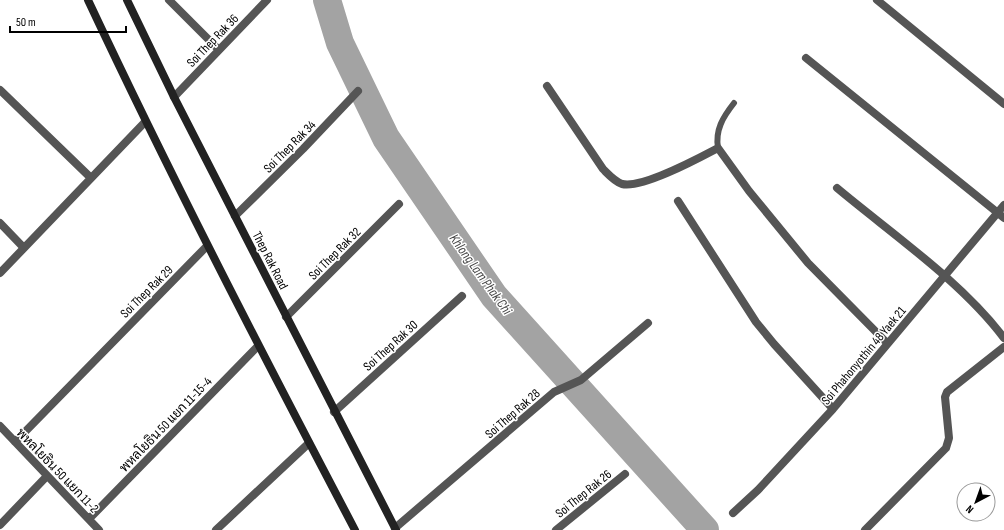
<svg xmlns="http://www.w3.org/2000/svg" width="1004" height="530" font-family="'Sofia Sans Condensed',Sarabun,sans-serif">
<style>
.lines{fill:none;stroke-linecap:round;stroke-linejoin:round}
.river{stroke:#a3a3a3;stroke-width:28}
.lane{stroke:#555;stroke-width:6}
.street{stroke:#555;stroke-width:8}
.secondary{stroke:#222;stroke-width:8}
.labels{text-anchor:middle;stroke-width:3;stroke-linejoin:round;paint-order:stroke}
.street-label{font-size:13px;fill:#000;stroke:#fff}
.water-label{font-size:14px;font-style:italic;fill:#444;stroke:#fff}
</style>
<rect width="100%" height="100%" fill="#fff"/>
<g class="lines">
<!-- river -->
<path class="river" d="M327,0L340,43L386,138L494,296L705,530"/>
<!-- lane -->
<path class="lane" d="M718,148C715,130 723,117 734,103"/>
<!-- street -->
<path class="street" d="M169,0L219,50
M877,0L1004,104
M806,58L1004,218
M547,86L603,169C609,175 614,181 622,184C642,189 699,158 718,148L749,191L808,263L887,343
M0,90L91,178
M174,97L267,0
M837,188C892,234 961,281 1004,338
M678,201L756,322L774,344L833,409
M235,216L303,149L358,91
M0,223L24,248
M0,273L145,122
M286,317L399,204
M334,412L462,296
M0,426L99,530
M15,442L207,246
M733,513L758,490L833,409L1004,205
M89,519L258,346
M0,525L47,476
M395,528L554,392L581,380L648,323
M216,530L309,443
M556,530L625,474
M865,530L946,448L949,438L945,397L947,392L1004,347"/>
<!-- secondary -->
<path class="secondary" d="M88,0C172,179 263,355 355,530
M127,0L174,97L396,530"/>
</g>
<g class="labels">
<!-- street labels -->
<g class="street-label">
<text transform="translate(212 40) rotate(-46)" y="5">Soi Thep Rak 36</text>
<text transform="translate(289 146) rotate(-45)" y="5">Soi Thep Rak 34</text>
<text transform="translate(334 253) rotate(-45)" y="5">Soi Thep Rak 32</text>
<text transform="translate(271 260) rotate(63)" y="5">Thep Rak Road</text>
<text transform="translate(146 291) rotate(-45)" y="5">Soi Thep Rak 29</text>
<text transform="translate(390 345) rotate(-42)" y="5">Soi Thep Rak 30</text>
<text transform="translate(863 355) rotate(-50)" y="5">Soi Phahonyothin 48 Yaek 21</text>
<text transform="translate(512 413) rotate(-41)" y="5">Soi Thep Rak 28</text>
<text transform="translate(165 424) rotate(-46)" y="5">พหลโยธิน 50 แยก 11-15-4</text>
<text transform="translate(58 470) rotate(46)" y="5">พหลโยธิน 50 แยก 11-2</text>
<text transform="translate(583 493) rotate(-39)" y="5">Soi Thep Rak 26</text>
</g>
<!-- water labels -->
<g class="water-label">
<text transform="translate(481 274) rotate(54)" y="5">Khlong Lam Phak Chi</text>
</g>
</g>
<!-- north arrow -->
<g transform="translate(976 502) rotate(221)"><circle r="19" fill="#ffffff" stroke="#999999"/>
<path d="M0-3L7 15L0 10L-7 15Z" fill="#000000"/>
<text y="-6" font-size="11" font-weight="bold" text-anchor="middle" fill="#000000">N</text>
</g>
<!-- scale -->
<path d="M10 26v6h116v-6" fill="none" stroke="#000000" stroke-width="2"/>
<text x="16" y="26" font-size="12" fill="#000000" stroke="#ffffff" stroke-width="3" paint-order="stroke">50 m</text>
</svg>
